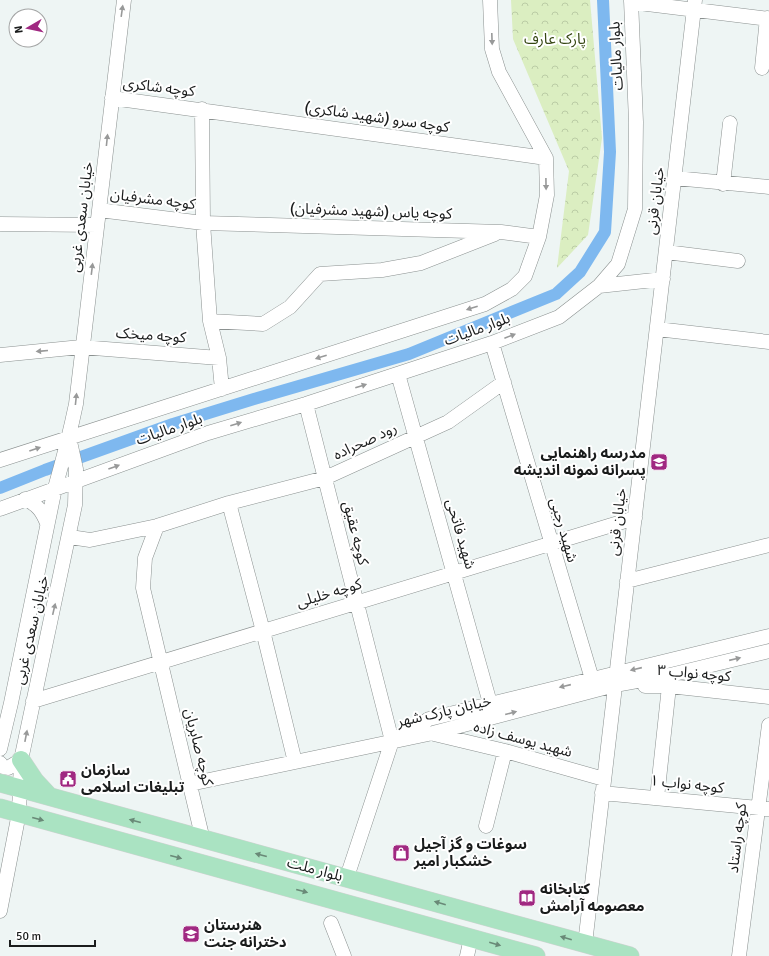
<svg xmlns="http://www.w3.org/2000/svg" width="769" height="956" font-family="Signika,'Noto Sans Arabic',sans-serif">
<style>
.park{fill:url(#park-crowns)}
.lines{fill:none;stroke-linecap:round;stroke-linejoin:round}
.canal{stroke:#7eb8ef;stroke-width:12}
.minor-casing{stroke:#8b9190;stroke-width:15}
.major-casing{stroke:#d1d2d2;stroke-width:19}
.minor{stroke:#fff;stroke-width:14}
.major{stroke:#aae3c2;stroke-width:18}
.oneway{fill:#989999}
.oneway2{fill:#698977}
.labels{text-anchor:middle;stroke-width:4;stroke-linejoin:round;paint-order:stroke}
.park-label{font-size:15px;fill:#354612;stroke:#fff}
.street-label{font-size:15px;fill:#1a1c1c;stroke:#fff}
.poi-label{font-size:15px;font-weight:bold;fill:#1a1c1c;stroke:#fff;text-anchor:start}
</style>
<defs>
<pattern id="park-crowns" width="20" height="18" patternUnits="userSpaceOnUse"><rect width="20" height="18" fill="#dbeec1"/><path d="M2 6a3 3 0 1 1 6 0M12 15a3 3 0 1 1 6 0" fill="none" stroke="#bbcca5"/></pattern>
</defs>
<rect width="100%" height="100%" fill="#eef5f4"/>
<!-- park -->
<path class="park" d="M511,0H590L602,138L588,235L557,268L569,171L513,39Z"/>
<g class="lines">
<!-- canal -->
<path class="canal" d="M0,488L45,470L173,424L254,399L409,354L556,294L580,272L605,232L610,152L603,0"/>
<defs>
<path id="minor" d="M631,2L769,19
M762,68L767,18
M112,98L546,158
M202,109L203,223L210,321L219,358L222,389
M675,178L769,187
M723,184L730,123
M99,210L203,223L501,232L539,237
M0,224L97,225
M666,252L738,261
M599,286L663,279
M210,321L263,324L290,307L320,274L382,270L421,263L495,234
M657,329L769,342
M492,343L592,679
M0,355L81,347L219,358
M398,374L490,703
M306,404L392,741
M0,460L485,304L512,289L525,276L539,237L547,195L546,158L499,72L492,49L490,0
M25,499C38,505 42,511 47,523
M229,503L325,478L448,422L504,382
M0,509L208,433L306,404L492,343L559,317L599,286L618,264L635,209L636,122L631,0
M157,526L145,558L143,588L203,840
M70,537L90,540L157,526L229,503L263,631L295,762
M627,581L769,545
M645,686H669L769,697
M33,701L635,518
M434,734L505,751L604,779
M400,736L429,719L769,636
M0,749L11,703L55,488C63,460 70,433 76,404L124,0
M0,763L3,767L8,768L21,760
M190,784L433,733L615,685L670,675L769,651
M602,793L769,809
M657,798L670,677
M486,826L505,751
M347,877L392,741
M0,911L19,813L21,760L75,505L76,469L69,437
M331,923L344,956
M585,944L695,0
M467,956L471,938
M739,956L769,725"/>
<path id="major" d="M21,760L35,781L49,796
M0,783L630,956
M0,808L536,956"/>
</defs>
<!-- minor casing -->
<use href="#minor" class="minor-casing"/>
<!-- major casing -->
<use href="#major" class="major-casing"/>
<!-- minor -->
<use href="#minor" class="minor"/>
<!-- major -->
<use href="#major" class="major"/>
</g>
<!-- one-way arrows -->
<defs><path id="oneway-solid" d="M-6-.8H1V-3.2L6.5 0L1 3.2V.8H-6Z"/></defs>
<g class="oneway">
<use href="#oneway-solid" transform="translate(122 11) rotate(-82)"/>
<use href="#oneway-solid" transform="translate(492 39) rotate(88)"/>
<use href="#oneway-solid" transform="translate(107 140) rotate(-84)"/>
<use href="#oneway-solid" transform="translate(546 184) rotate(89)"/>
<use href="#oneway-solid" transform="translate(92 269) rotate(-83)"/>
<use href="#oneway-solid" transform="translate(472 308) rotate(162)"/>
<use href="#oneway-solid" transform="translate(510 336) rotate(-21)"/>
<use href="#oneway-solid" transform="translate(42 351) rotate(175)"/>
<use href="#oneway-solid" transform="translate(321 357) rotate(162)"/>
<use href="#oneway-solid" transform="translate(361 386) rotate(-18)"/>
<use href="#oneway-solid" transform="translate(76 399) rotate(-84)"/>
<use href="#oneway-solid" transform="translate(236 424) rotate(-18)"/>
<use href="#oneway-solid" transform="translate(35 449) rotate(-19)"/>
<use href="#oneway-solid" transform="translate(114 467) rotate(-20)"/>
<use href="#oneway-solid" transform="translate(54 609) rotate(-77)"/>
<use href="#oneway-solid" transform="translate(735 659) rotate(-13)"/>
<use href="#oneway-solid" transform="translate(636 669) rotate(167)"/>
<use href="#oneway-solid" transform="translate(565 686) rotate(167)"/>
<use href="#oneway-solid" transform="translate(511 713) rotate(-15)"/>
<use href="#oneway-solid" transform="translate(26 736) rotate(-79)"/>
</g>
<g class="oneway2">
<use href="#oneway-solid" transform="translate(38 819) rotate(15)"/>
<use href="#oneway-solid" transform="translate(135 821) rotate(-165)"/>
<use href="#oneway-solid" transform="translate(261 855) rotate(-165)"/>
<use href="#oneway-solid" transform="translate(176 857) rotate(15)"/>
<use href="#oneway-solid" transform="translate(302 891) rotate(15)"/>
<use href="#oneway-solid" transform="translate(440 903) rotate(-164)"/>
<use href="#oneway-solid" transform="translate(566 938) rotate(-164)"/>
<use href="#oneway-solid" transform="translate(495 944) rotate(16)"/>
</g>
<!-- icons -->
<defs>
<symbol id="school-square" viewBox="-11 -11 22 22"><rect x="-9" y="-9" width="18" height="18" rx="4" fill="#a02881" stroke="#fff"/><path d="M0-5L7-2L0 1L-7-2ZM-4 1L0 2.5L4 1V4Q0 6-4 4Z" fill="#fff"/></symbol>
<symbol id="civic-square" viewBox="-11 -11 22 22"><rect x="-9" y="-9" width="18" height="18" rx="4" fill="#a02881" stroke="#fff"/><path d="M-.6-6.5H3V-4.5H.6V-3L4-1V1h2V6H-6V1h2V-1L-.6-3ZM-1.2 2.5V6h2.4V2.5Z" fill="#fff"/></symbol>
<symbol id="shop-square" viewBox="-11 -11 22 22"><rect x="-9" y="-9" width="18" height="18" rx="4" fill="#a02881" stroke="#fff"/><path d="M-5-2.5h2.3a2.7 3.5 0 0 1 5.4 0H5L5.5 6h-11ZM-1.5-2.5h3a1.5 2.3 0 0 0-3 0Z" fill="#fff"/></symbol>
<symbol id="library-square" viewBox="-11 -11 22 22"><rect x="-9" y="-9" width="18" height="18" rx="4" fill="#a02881" stroke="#fff"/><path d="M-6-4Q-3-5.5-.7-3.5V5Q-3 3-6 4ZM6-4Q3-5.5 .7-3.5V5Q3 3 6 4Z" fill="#fff"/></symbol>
</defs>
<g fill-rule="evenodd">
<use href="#school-square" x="649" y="452" width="20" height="20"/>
<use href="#civic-square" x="58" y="769" width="20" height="20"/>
<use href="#shop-square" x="391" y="843" width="20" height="20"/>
<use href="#library-square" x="517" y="888" width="20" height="20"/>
<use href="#school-square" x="181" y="924" width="20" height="20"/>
</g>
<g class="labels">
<!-- park labels -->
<g class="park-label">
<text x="555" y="44">پارک عارف</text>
</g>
<!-- street labels -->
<g class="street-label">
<text transform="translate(616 56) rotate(-93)" y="5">بلوار مالیات</text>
<text transform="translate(159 87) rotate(7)" y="5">کوچه شاکری</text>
<text transform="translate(377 117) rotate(8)" y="5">کوچه سرو (شهید شاکری)</text>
<text transform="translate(153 199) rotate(7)" y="5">کوچه مشرفیان</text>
<text transform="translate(655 201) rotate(-83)" y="5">خیابان قرنی</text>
<text transform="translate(371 211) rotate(2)" y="5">کوچه یاس (شهید مشرفیان)</text>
<text transform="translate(81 217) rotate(-83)" y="5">خیابان سعدی غربی</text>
<text transform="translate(477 329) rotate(-20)" y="5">بلوار مالیات</text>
<text transform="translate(151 335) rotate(4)" y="5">کوچه میخک</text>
<text transform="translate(169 429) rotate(-19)" y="5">بلوار مالیات</text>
<text transform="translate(365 441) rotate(-25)" y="5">رود صحراده</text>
<text transform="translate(617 522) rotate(-83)" y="5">خیابان قرنی</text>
<text transform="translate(564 530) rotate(74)" y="5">شهید رجبی</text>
<text transform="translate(356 533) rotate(76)" y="5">کوچه عقیق</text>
<text transform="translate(461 534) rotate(74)" y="5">شهید فاتحی</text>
<text transform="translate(329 593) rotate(-17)" y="5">کوچه خلیلی</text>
<text transform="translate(31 630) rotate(-77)" y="5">خیابان سعدی غربی</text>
<text transform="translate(694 673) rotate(5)" y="5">کوچه نواب ۳</text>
<text transform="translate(444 711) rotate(-13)" y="5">خیابان پارک شهر</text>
<text transform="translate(523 739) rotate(15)" y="5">شهید یوسف زاده</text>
<text transform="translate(199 747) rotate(76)" y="5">کوچه صابریان</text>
<text transform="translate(687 784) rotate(6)" y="5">کوچه نواب ۱</text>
<text transform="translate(737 838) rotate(-83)" y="5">کوچه راستاد</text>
<text transform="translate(315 869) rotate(15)" y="5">بلوار ملت</text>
</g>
<!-- poi labels -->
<g class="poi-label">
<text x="646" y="458" text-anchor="end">مدرسه راهنمایی<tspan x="646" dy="17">پسرانه نمونه اندیشه</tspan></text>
<text x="81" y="775">سازمان<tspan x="81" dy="17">تبلیغات اسلامی</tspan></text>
<text x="414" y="849">سوغات و گز آجیل<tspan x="414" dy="17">خشکبار امیر</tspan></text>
<text x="540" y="894">کتابخانه<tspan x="540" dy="17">معصومه آرامش</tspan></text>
<text x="204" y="930">هنرستان<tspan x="204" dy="17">دخترانه جنت</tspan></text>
</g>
</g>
<!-- north arrow -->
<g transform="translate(28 28) rotate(261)"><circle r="19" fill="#ffffff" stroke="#a3a4a4"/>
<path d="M0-3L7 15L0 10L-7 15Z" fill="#a02881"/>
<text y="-6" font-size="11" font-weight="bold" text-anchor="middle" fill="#1a1c1c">N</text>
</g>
<!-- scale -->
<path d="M10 940v6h85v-6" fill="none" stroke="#1a1c1c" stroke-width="2"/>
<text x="16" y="940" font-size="12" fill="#1a1c1c" stroke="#ffffff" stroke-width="3" paint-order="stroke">50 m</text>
</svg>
